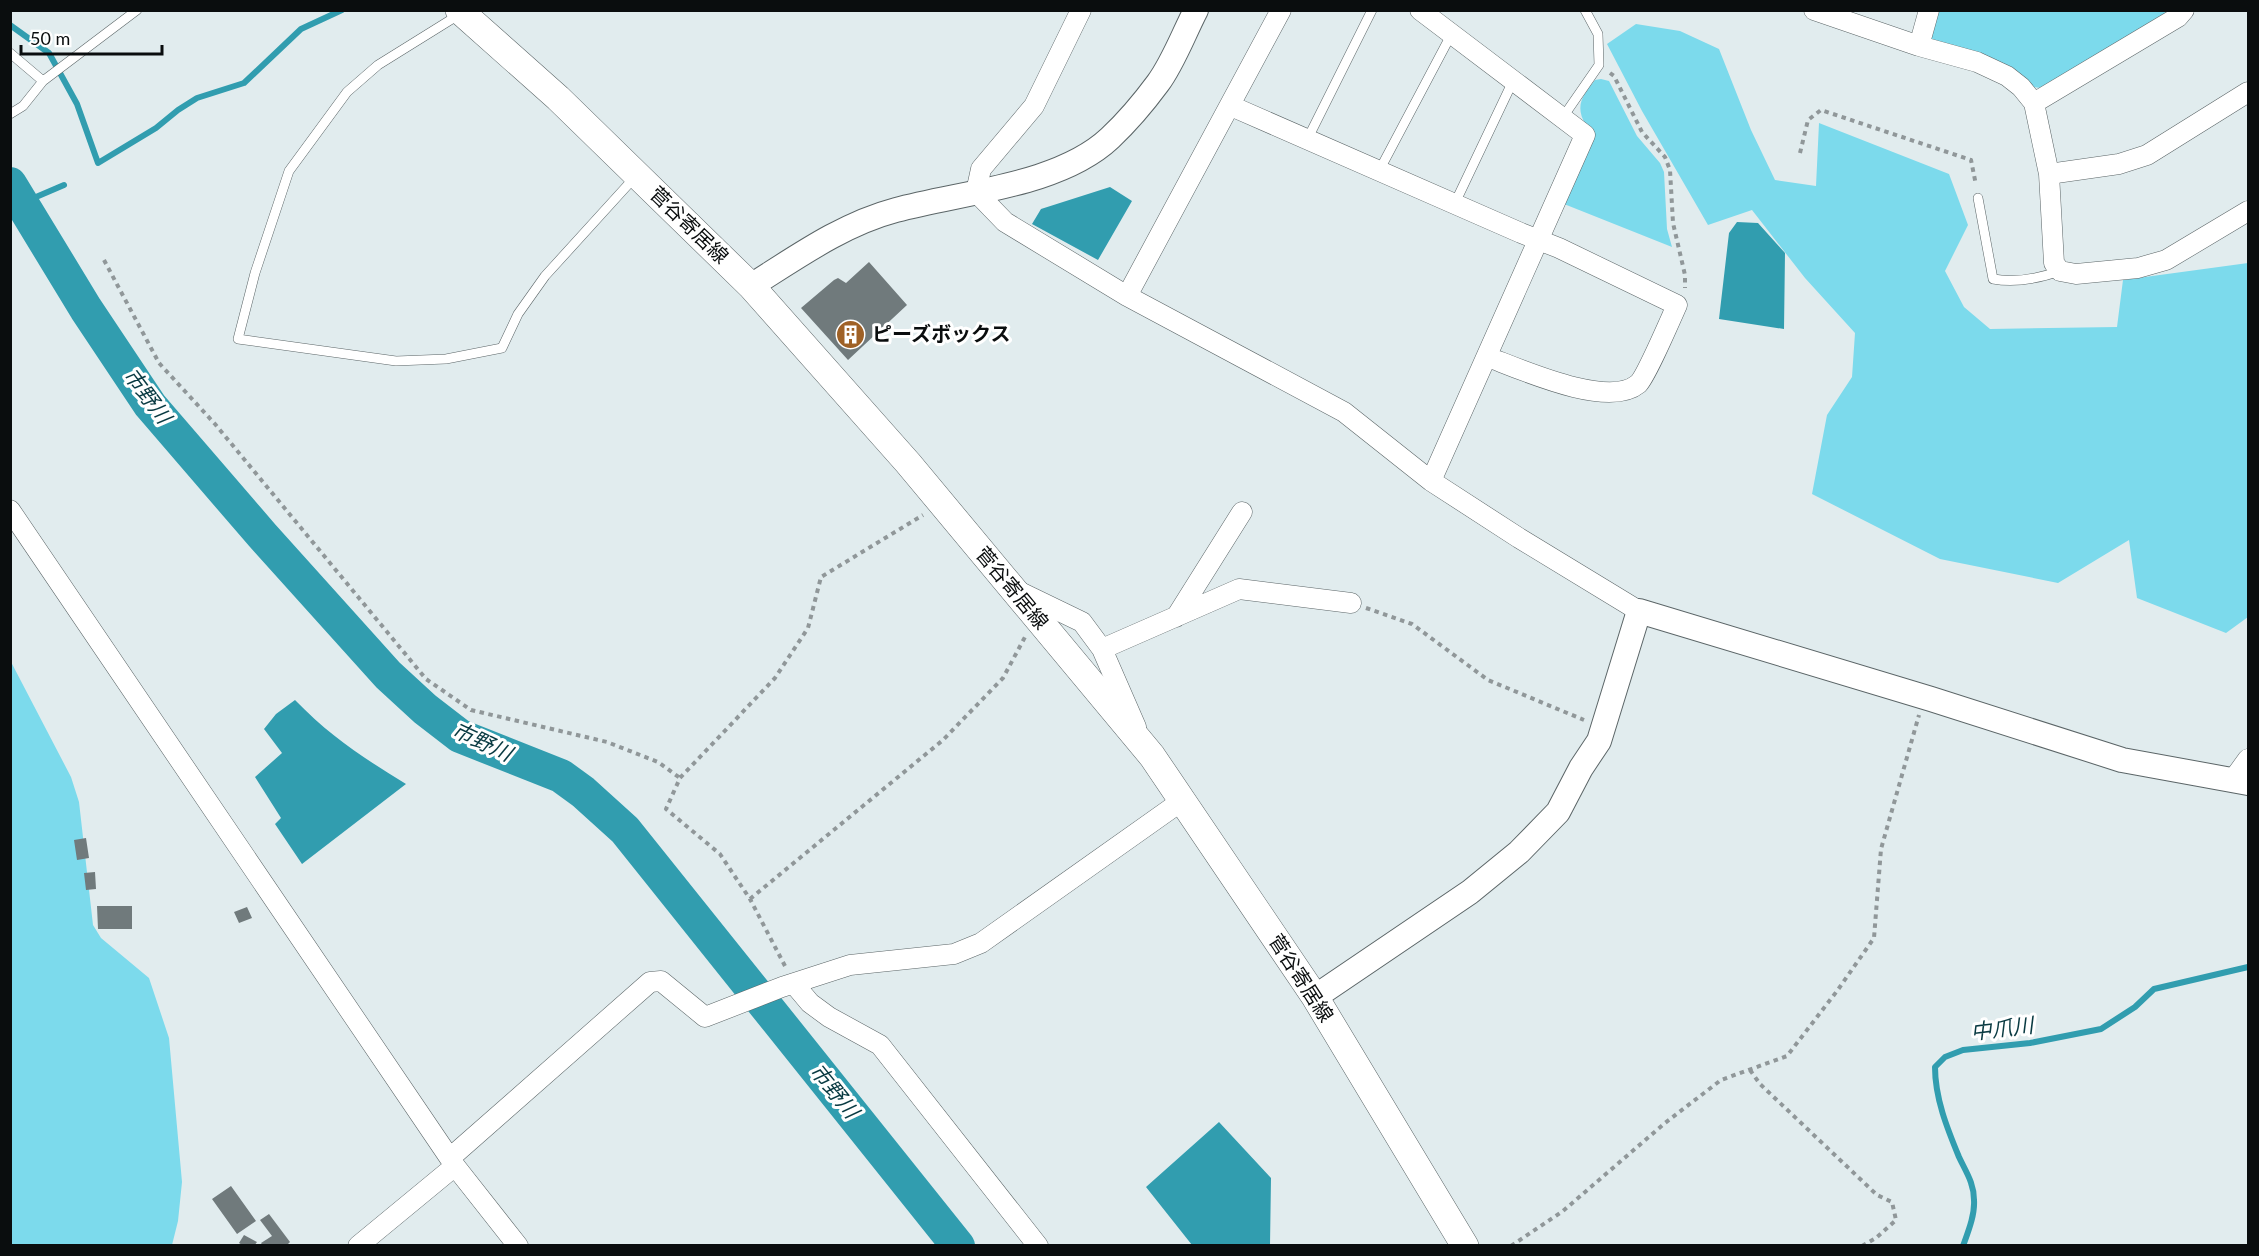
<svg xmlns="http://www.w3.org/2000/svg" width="2259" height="1256" font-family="Lato,'Noto Sans JP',sans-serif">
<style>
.green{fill:#7cdaec}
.water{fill:#319daf}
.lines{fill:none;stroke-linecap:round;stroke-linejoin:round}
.stream{stroke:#319daf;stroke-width:6}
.river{stroke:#319daf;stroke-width:34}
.building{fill:#707a7c}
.service-casing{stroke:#5b6567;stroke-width:10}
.minor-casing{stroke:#5b6567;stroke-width:21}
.tertiary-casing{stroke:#5b6567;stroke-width:26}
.secondary-casing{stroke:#5b6567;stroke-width:28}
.path{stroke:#909799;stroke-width:4;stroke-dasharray:4.5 4.5;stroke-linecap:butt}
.service{stroke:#fff;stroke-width:9}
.minor{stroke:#fff;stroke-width:20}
.tertiary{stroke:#fff;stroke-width:24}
.secondary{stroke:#fff;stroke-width:27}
.labels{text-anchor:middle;stroke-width:6;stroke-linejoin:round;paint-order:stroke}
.street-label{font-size:20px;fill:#0a0d0e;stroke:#fff}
.poi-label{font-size:20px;font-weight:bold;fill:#0a0d0e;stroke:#fff;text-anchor:start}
.water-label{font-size:21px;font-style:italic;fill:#093a42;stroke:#fff}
</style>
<rect width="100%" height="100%" fill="#e1ecee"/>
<!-- green -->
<path class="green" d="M2164,10L2165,13L2041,88L2033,87L1931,44L1928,32L1935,11Z
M1636,24L1680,31L1719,49L1751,130L1775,180L1816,186L1819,123L1949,174L1968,225L1945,271L1964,307L1990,329L2117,327L2123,280L2248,263V617L2226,633L2137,598L2129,540L2058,583L1940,559L1812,494L1827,415L1852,377L1855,333L1805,278L1752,210L1708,225L1642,111L1607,44Z
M1601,79L1609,81L1637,136L1660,163L1664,172L1667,229L1672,247L1564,204L1586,125C1574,106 1583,95 1595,80Z
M10,660L71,777L79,802L93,925L101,938L149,978L169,1038L182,1182L178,1221L172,1245H11Z"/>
<!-- water -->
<path class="water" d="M1110,187L1132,201L1098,260L1032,224L1041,209Z
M1737,222L1758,223L1785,253L1784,329L1719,319L1729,233Z
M295,700C331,737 362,757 406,784L302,864L275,824L281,818L255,777L282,753L264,729L276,714Z
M1219,1122L1271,1178L1270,1245H1192L1146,1187Z"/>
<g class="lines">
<!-- stream -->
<path class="stream" d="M10,25L49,53L77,104L98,163L156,128L178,110L197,98L244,83L301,29L342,10
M22,203L64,185
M1963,1246C1968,1232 1975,1215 1974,1200C1974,1183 1966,1172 1959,1157C1947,1128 1935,1098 1935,1067L1945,1057L1963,1050L2030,1043L2101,1029L2135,1007L2154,989L2248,967"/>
<!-- river -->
<path class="river" d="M10,184L86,309L150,405L262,535L388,675L425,709L460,736L561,776L583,792L625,830L958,1246"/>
</g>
<!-- building -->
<path class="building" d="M869,262L907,305L848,360L801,308L834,280L838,278L846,283Z
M86,838L89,858L77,860L74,840Z
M95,872L96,889L86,890L84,873Z
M97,906H132V929H98Z
M247,907L252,918L239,923L234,912Z
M231,1186L256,1221L237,1234L212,1199Z
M269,1214L290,1242L286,1246H263L261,1243L272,1236L260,1220Z
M244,1235L257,1242L254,1246H244L239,1243Z"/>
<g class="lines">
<defs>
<path id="service" d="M460,14L378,65L347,92L289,171L255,273L238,339L396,361L446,359L502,348L518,314L545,276L635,177
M10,53L43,81
M10,114L23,106L43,81L137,10
M1563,117L1599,65L1598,34L1585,10
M1308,138L1372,10
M1379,171L1451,35
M1978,198L1993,279C2014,283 2040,278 2060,271
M1455,203L1513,81"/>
<path id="minor" d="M1081,10L1034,106L981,169L976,192L1005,222L1127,296L1344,412L1431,481L1519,538L1639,611
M1420,10L1585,135L1431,481
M1814,10L1919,46L1977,62L2007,76L2021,87L2034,103L2049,174L2054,263L2060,271L2076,274L2138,268L2166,260L2248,211
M1919,46L1929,10
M2034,103L2178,17L2184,10
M1231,106L1521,233L1559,248L1677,305C1671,318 1646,377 1638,384C1608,409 1520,369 1488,357
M2049,174L2119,164L2147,155L2248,92
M1127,296L1281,10
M10,510L455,1166L518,1246
M1018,591L1082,622L1102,649L1136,727
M1176,617L1242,512
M1102,649L1239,589L1351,603
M2232,781L2248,759
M794,984L810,1003L829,1017L880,1045L1038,1246
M450,1158L650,982L661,981L705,1017L782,987L850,965L954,954L981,943L1183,800
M358,1246L455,1166"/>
<path id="tertiary" d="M751,286C797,257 843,224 896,210C961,192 1059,186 1110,138C1127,122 1144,102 1158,83C1173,63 1184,33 1196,10
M1315,997L1470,892L1519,852L1558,812L1581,768L1599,741L1639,611L1931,699L2122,760L2248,783"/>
<path id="secondary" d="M459,10L558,98L751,286L908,463L1152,756L1315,997L1465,1246"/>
</defs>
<!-- service casing -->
<use href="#service" class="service-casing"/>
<!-- minor casing -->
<use href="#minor" class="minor-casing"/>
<!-- tertiary casing -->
<use href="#tertiary" class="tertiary-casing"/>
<!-- secondary casing -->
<use href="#secondary" class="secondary-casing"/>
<!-- path -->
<path class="path" d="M1610,73L1614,76L1642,132L1665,157L1670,170L1673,223L1685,275V288
M1800,153L1808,120L1821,110L1971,160L1976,185
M104,260L159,363L215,424L426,679L471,710L607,742L658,762L680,778
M1366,608L1412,624L1488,680L1584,720
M750,899L943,740L1003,678L1025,637
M785,966L750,899L720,854L666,809L680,778L775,678L808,628L821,577L923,515
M1750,1070L1760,1084L1877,1195L1892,1202L1896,1220L1876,1238L1862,1246
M1511,1246L1563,1211L1665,1123L1721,1080L1787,1056L1837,991L1874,938L1881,849L1919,715"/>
<!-- service -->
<use href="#service" class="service"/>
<!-- minor -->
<use href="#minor" class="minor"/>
<!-- tertiary -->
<use href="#tertiary" class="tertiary"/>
<!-- secondary -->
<use href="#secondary" class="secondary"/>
</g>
<!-- icons -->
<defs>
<symbol id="building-disc" viewBox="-11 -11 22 22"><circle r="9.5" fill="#9f6126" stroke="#fff"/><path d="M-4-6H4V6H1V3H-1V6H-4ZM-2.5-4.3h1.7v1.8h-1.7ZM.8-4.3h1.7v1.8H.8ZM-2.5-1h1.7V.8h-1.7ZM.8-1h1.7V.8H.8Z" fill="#fff"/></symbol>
</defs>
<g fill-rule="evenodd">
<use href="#building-disc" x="834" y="318" width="33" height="33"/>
</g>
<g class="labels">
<!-- street labels -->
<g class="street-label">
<text transform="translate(689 225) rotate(44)" y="7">菅谷寄居線</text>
<text transform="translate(1012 588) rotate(50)" y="7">菅谷寄居線</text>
<text transform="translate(1301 978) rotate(57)" y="7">菅谷寄居線</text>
</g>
<!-- poi labels -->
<g class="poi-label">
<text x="872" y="341">ピーズボックス</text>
</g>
<!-- water labels -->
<g class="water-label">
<text transform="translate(147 396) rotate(53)" y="7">市野川</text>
<text transform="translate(482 742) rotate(25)" y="7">市野川</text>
<text transform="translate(2002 1029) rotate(-7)" y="7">中爪川</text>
<text transform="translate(834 1091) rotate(51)" y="7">市野川</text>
</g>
</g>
<!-- border -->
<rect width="2259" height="1256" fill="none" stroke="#0a0d0e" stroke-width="24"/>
<!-- scale -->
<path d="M21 45v9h141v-9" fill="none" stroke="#0a0d0e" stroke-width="3"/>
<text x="30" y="45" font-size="18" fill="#0a0d0e" stroke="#ffffff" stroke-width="4.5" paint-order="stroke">50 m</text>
</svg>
